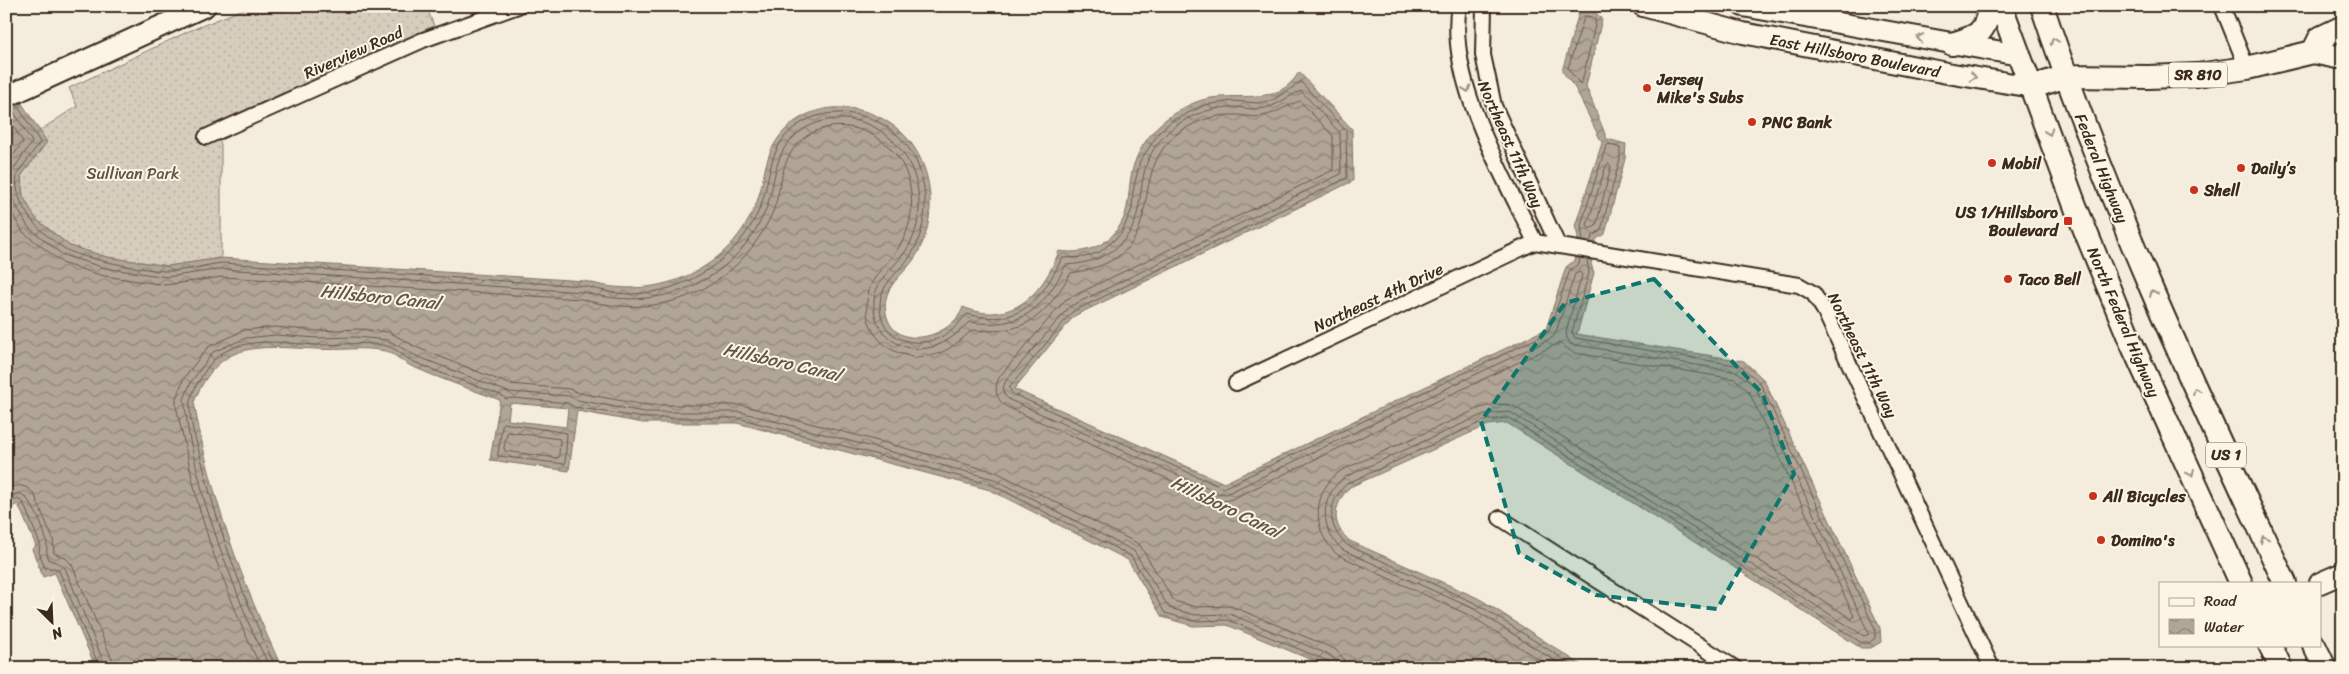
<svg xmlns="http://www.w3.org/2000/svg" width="2349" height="674" font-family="Sriracha,sans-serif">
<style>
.grass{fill:url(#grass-dots);stroke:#887c6e}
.water{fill:url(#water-waves);stroke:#817466;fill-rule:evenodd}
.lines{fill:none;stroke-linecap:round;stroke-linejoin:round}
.shore{stroke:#6a5b4e;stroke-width:1}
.street-casing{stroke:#3b2a1e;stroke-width:18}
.secondary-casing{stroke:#3b2a1e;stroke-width:24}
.primary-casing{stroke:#3b2a1e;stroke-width:26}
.street{stroke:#fcf5e5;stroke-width:14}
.secondary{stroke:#fcf5e5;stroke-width:20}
.primary{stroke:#fcf5e5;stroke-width:22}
.oneway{stroke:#9c9082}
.marked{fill:#0f766e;fill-opacity:0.2;stroke:#0f766e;stroke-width:4;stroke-dasharray:10 6;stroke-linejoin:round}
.poi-dot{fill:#c8321e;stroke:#fcf5e5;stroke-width:2}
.labels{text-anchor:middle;stroke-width:4;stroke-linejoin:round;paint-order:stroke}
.shield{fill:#fcf5e5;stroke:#75675a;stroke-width:1}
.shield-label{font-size:15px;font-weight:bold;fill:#3b2a1e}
.street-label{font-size:16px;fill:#3b2a1e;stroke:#fcf5e5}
.poi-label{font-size:16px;font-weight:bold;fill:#3b2a1e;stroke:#fcf5e5;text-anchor:start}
.park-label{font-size:16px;fill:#625346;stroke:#fcf5e5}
.water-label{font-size:18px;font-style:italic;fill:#645548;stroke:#fcf5e5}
</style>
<defs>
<pattern id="grass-dots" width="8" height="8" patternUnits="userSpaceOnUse" patternTransform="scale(1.25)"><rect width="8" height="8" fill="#d6cdbd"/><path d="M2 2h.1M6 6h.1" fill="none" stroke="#b9b0a2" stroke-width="1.8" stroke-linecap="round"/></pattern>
<pattern id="water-waves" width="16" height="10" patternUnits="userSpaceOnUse" patternTransform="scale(1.25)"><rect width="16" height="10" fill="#b0a596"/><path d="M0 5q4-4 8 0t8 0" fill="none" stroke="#90877a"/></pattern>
</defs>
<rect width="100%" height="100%" fill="#f4eddd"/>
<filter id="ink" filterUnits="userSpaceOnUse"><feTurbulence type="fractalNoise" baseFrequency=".02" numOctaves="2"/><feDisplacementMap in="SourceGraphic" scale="10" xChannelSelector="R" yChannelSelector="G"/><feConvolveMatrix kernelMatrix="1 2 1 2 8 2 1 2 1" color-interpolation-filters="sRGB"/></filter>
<g filter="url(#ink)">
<!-- grass -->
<path class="grass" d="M251,6H426L434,26L212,127L221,144V258L168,266L107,257L70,246L36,219L23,196L21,176L46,143L39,131L77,106L69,88L189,31Z"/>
<!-- water -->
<path class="water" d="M1580,9L1596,13L1602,19L1586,86L1607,139L1626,144L1625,159L1605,234L1596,239L1591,264L1594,273L1577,334L1744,361L1764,380L1880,628L1881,642L1871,648H1861L1507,423L1488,425L1350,487C1333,504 1330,525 1350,541L1480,599L1586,668H1331L1227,625L1193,626L1162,617L1128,560L990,490L737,423H643L577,411L569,471L490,460L500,400C470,389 440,379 411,366C402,362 394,353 385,351C362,346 339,351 317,349C259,347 220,338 194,402C210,495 242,583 282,668H96L55,573L43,577L32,549L36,546L18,504L6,510V79L47,142L21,176L23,196L36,219L70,246L107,257L168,266L221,258L585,281C653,302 725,274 755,207C764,186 763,162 775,143C800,102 854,98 891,124C933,152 941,214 916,256C904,276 881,286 886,313C894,354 953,337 963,307C1011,327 1043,294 1059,251C1090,256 1120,241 1127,207C1130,191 1129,175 1136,159C1140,148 1149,136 1157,127C1169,115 1186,105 1202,100C1236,90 1278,109 1299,72L1352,129L1353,181L1074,316L1014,389L1224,483L1546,329L1566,267L1575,260L1578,236L1575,226L1602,143L1575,88L1562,71ZM510,403L568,408L566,427L508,420Z"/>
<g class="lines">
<!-- shore -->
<path class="shore" d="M1585,16L1593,17L1596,21L1582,82L1580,84L1568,69Z
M17,105L40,142L17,174C13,207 40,234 67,250C84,259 148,271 168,271C186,271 204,265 222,263L584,286C600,290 615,294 632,294C686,293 739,258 760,208C768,188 768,166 778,147C800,107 853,105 887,127C928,154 935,213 912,253C902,271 882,280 880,303C878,342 920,352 948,333C956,328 961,320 967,314C1019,328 1041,301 1062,258L1085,257L1100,252L1121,234L1132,209L1133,191L1140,161L1160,131L1173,120L1205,105L1232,101L1258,103L1273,100L1301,82L1346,131L1347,178L1072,312L1009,388L1013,394L1223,488L1548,333L1570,270L1579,264L1580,258
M11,107L32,142L11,173L12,198L28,227L63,255L105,268L167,277L222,269L583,292C657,313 732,285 765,212C774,191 773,166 785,147C810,112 860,110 891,139C921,166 929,218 905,252C893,269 875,280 874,302C872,334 902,355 932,347C947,343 958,333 969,322C1023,329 1042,310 1066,265C1101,263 1131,247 1138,210C1144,179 1141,161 1164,136C1181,118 1209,107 1233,107C1242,107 1251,110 1260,109C1277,107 1287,96 1301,91L1340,133L1341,174L1069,307L1006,381C1001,389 1003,396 1010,400L1218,493L1226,494L1552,338L1556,332L1575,274L1580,272L1582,275L1566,332L1567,338L1571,344L1738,372L1755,387L1869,634L1864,636L1510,412L1484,414L1345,477C1319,496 1319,530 1343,550L1474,609L1566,668
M6,114L23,142L6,165
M1609,164L1611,167L1596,226L1589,229L1587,225L1606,166Z
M6,203L23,232L64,264L104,276L166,285L222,277L581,299C660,322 735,291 771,216C781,196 779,170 792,151C814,118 860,120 888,146C915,170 919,216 899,247C887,266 869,276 867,301C863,339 899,364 934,355C949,351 961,340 972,330C1027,335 1044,317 1071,273C1181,256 1118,175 1181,131C1196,121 1216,114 1235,115C1244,115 1253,118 1262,116C1276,114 1287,105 1300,101L1333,136V170L1065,300L1000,376C993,388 996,400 1007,407L1215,500L1224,501L1232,499L1559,343L1574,353L1735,379L1749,392L1854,616L1852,619L1512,405L1495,404L1480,408L1342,470C1311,490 1311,533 1338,555L1471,616L1552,668
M1583,242L1581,225L1606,146L1609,144L1620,148V159L1601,230L1592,236L1590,243
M503,423L567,433L565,464L498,456Z
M508,432L560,439L559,456L557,458L505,451L504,448Z
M6,489C18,483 28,485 35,496L53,539L54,553L66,558L72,565L112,659L114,668
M6,497L19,493C31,496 46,532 47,545C47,551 46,554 49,560L59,563L65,568L106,668
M6,505L17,499L23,502L40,544L39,552L45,568H55L59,571L100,668
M261,668L242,627L212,550L198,504L176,406V398L184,378L208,347L245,330L275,327L318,331L357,329L389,332L418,348L509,384L570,389L579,393L645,405H741L996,472L1139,544L1174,601L1196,607L1231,606L1335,649L1343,658L1345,668
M270,668L249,624L220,548L205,503L189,436L184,399L191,382L213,352L246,338L276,335L318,338L356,337L388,340L414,355L508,392L569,396L577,400L644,412H740L994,479L1134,551L1169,608L1195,615L1230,614L1330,655L1336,660L1337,668
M276,668C245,601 219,534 202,462C197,444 189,422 190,403C190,392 210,361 219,355C250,335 285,344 319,345C341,345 364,341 387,346C396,348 404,357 412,361C441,374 472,384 501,395L506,399L512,398L568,403L574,407L644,418H738L992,485L1131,556L1165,613L1194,621L1228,620L1328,661L1331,668
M1577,668L1477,604L1347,545C1326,527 1327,500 1348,483L1486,420L1509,418L1862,643H1869L1875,638V629L1760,383L1741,366L1575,338L1572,332L1589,273L1587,259"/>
<defs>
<path id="street" d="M1459,6C1446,79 1504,176 1535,242
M1484,6L1483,55L1494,106L1558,245
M2222,6L2247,68
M206,137L423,40L518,6
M1535,242L1799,285L1813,293L1824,310L1992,668
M1236,383L1535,242
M1500,518L1735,668"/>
<path id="secondary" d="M1643,6L1743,33L1947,73L2032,87
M1743,6L2019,55
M6,97L205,6
M2320,583L2343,573"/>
<path id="primary" d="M2001,6L2076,208L2130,340L2241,583
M2042,6C2108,204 2197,394 2285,583
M1952,44C1978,36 1985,34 1990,6
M2313,52L2320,38L2343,27
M2032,87L2067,76L2149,77L2197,75L2247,68L2313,52L2337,57L2343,54
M2270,645L2281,668
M2314,645L2325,668"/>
</defs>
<!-- street casing -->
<use href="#street" class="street-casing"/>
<!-- secondary casing -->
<use href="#secondary" class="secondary-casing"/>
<!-- primary casing -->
<use href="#primary" class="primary-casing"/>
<!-- street -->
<use href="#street" class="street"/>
<!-- secondary -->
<use href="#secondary" class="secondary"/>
<!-- primary -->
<use href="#primary" class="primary"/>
</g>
<!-- one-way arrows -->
<defs><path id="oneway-chevron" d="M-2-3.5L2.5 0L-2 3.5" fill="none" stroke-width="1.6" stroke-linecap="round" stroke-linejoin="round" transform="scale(1.25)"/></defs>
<g class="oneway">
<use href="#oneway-chevron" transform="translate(1920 38) rotate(-170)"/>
<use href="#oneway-chevron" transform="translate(2054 41) rotate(-111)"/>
<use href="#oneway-chevron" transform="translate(1973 77) rotate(9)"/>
<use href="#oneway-chevron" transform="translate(1467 89) rotate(71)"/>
<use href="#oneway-chevron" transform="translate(2049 132) rotate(71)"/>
<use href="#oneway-chevron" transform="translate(2153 293) rotate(-114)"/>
<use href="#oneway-chevron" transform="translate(2196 391) rotate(-115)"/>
<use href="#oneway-chevron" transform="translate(2191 473) rotate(65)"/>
<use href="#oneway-chevron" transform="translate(2264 539) rotate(-115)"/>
</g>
</g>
<!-- marked area -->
<path class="marked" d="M1654,279L1762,393L1794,474L1717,609L1596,595L1519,553L1481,421L1565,303Z"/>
<!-- markers -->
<g class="poi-dot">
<circle cx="1647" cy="88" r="5"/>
<circle cx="1752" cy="122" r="5"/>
<circle cx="1992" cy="163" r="5"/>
<circle cx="2241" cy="168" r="5"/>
<circle cx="2194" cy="190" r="5"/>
<rect x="2063" y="216" width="10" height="10" rx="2.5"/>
<circle cx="2008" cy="279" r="5"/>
<circle cx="2093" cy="496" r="5"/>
<circle cx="2101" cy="540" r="5"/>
</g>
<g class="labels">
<!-- shield labels -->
<g class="shield">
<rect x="2169" y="62.5" width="58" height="25" rx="4"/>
<rect x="2206" y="442.5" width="40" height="25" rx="4"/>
</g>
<g class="shield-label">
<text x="2198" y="80">SR 810</text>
<text x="2226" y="460">US 1</text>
</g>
<!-- street labels -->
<g class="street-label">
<text transform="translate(353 52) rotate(-24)" y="6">Riverview Road</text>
<text transform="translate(1855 55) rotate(11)" y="6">East Hillsboro Boulevard</text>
<text transform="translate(1511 144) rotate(66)" y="6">Northeast 11th Way</text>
<text transform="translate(2102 168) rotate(68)" y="6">Federal Highway</text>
<text transform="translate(1378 297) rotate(-25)" y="6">Northeast 4th Drive</text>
<text transform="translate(2124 322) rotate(67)" y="6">North Federal Highway</text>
<text transform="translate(1863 355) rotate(64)" y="6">Northeast 11th Way</text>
</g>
<!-- poi labels -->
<g class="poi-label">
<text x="1657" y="85">Jersey<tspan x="1657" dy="18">Mike's Subs</tspan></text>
<text x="1762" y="128">PNC Bank</text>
<text x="2002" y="169">Mobil</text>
<text x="2251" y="174">Daily’s</text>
<text x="2204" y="196">Shell</text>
<text x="2058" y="218" text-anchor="end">US 1/Hillsboro<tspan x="2058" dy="18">Boulevard</tspan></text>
<text x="2018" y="285">Taco Bell</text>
<text x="2103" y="502">All Bicycles</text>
<text x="2111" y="546">Domino's</text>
</g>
<!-- park labels -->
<g class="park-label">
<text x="133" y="179">Sullivan Park</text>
</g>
<!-- water labels -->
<g class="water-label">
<text transform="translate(380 297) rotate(6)" y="6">Hillsboro Canal</text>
<text transform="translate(782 362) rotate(13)" y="6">Hillsboro Canal</text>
<text transform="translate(1226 507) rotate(26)" y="6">Hillsboro Canal</text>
</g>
</g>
<!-- margin -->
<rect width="2349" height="674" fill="none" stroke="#fcf5e5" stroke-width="25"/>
<rect x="12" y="12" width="2324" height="649" fill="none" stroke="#3b2a1e" stroke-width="2" filter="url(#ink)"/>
<!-- legend -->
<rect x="2159" y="582" width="162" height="65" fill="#fcf5e5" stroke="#afa495"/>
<rect x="2169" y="598" width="25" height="8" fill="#fcf5e5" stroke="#afa495"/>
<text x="2204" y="606" font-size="15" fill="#3b2a1e">Road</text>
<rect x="2169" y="619" width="25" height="15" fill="url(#water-waves)" stroke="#afa495"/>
<text x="2204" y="632" font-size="15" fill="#3b2a1e">Water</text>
<!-- north arrow -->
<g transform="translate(52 622) rotate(156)" stroke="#fcf5e5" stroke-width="4" paint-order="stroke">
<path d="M0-4L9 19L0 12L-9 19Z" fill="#3b2a1e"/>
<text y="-8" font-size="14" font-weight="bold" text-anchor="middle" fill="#3b2a1e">N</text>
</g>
</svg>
